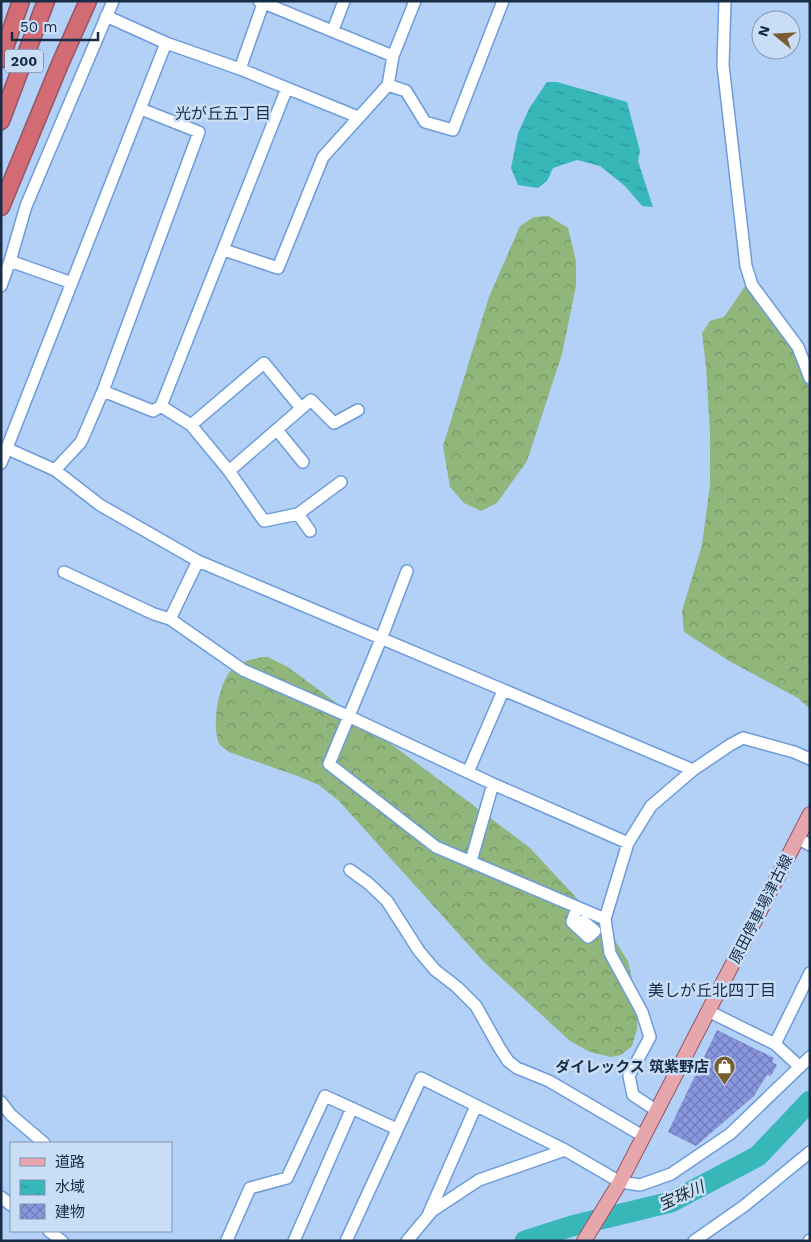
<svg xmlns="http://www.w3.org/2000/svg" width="811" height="1242" font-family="'Work Sans','Noto Sans JP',sans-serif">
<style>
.forest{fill:url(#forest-crowns)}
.water{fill:url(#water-ripples)}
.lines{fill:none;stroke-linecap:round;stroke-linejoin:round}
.river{stroke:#37b7b7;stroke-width:21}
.building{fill:url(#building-cross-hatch)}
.minor-casing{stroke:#6c9cda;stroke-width:14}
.major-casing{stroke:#925564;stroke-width:16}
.highway-casing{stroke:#925564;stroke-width:19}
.minor{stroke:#fff;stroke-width:11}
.major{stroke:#e5a6ac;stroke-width:14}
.highway{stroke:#d36b75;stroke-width:16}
.labels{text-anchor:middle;stroke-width:5;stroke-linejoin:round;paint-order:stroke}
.shield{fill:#c9ddf7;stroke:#4d617a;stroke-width:1}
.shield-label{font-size:14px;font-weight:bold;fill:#182c45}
.street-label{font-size:15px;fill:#182c45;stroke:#c9ddf7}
.poi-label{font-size:15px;font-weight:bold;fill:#182c45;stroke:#c9ddf7;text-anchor:end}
.neighbourhood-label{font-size:16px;fill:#182c45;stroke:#c9ddf7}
.water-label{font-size:16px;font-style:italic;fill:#192e2e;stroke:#c9ddf7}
</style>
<defs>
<pattern id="forest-crowns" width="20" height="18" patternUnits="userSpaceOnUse" patternTransform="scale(1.25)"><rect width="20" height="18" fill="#90b67c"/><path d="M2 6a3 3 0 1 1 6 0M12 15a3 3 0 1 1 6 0" fill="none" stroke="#759467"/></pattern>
<pattern id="water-ripples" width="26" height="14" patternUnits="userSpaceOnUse" patternTransform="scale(1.25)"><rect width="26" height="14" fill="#37b7b7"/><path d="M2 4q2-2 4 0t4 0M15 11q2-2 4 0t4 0" fill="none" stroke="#2d9597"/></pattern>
<pattern id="building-cross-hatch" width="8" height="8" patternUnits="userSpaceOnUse" patternTransform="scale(1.25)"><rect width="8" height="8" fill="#8997df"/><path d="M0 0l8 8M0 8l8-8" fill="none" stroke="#6f7bb7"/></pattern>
</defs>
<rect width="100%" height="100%" fill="#b3d0f7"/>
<!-- forest -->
<path class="forest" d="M549,216L568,228L576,261V286L562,354L527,461L497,503L481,511L464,503L450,487L443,446L489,297L520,226L534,217Z
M746,285L766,316L791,343L795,358L804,381L810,388V709L798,698L731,662L684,632L682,611L702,545L710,485V433L706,366L702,333L710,321L724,317Z
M262,657H268L288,667L529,847L612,936L628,961L638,1008L637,1029L632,1046L621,1055L611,1057L590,1052L570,1041L484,962L339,801L319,785L300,777L229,752C227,750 222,747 220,745C210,728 219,676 236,666C243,661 254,659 262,657Z"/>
<!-- water -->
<path class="water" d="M547,82H557L627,102L640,151L638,161L653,207L642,206L625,186L600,166L577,160L553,168L547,181L538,188L518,185L511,168L518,133L530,107Z"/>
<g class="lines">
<!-- river -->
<path class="river" d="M525,1241L572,1226L671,1202L758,1156L810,1101"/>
</g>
<!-- building -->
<path class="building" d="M717,1030L774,1058L772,1062L777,1065L771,1076L767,1075L754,1096L696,1146L668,1132Z"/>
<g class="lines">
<defs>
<path id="minor" d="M259,1L393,56
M725,1L723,65L746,266L752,285L798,347L810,378
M106,16L166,43L240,69L358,117
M333,30L344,1
M240,69L264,1
M388,85L406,91L425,122L453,130L503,1
M224,250L278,268L323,157L388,85L393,56L415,1
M10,261L72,283
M1,286L10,261L26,206L113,1
M103,391L153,411L161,406L287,88
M161,406L191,425L229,471L264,521L298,514L341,482
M191,425L264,363L301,408
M277,430L303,462
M8,449L55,470L100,505L198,561L693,770
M1,463L166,43
M55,470L81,442L103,391L199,132L141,109
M229,471L311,400L334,423L358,410
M298,514L310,531
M407,571L381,639L329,764L436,847L605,919
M64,572L154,614L170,619L198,561
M170,619L243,670L348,716L493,784L628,843
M468,772L503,691
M797,838L810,845
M471,861L493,784
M350,870L368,883L387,901L419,951L435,970L457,987L476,1006L499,1047L508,1061L517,1068L549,1081L643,1136
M577,927L583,921L595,931L588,937L572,922L577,907
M708,1011L775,1044L800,1067
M775,1044L810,973
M1,1102L11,1115L44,1143
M657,1111L633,1095L629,1076L650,1037L642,1012L610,953L605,919L628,843L651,806L693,770L730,745L743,738L794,752L810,759
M1,1197L11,1205
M429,1213L476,1106
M49,1231L62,1241
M229,1241L227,1240L250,1188L287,1178L325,1096L397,1129
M294,1241L352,1108
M346,1241L421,1078L565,1150L620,1182L640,1185L671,1174L730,1134L810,1057
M407,1241L432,1211L479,1180L565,1150
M694,1241L744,1206L810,1152
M809,1241L810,1240"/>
<path id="major" d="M584,1241L620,1182L810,814"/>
<path id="highway" d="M1,59L21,1
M1,121L46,1
M1,207L60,64L88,1"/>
</defs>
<!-- minor casing -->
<use href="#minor" class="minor-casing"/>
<!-- major casing -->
<use href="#major" class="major-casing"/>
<!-- highway casing -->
<use href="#highway" class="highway-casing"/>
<!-- minor -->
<use href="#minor" class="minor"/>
<!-- major -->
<use href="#major" class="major"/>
<!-- highway -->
<use href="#highway" class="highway"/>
</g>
<!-- icons -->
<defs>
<symbol id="shop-pin" viewBox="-11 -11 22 30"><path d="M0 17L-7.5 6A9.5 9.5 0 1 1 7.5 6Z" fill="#7a5c30" stroke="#c9ddf7"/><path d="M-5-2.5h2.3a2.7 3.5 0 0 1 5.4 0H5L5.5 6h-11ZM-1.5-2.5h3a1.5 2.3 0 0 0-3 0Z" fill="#fff"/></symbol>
</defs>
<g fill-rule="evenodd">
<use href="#shop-pin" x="712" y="1054" width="25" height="34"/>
</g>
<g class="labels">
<!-- shield labels -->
<rect class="shield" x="5" y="49.5" width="38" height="23" rx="4"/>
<g class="shield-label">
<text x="24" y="66">200</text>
</g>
<!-- street labels -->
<g class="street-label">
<text transform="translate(761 909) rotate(-63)" y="5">原田停車場津古線</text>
</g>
<!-- poi labels -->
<g class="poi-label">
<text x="709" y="1072">ダイレックス 筑紫野店</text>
</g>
<!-- neighbourhood labels -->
<g class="neighbourhood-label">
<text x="223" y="119">光が丘五丁目</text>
<text x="712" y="996">美しが丘北四丁目</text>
</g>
<!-- water labels -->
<g class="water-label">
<text transform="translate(681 1195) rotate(-24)" y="6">宝珠川</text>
</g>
</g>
<!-- border -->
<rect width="811" height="1242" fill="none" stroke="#182c45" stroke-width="5"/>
<!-- legend -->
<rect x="10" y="1142" width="162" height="90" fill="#c9ddf7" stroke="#8296b0"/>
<rect x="20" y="1158" width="25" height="8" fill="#e5a6ac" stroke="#8296b0"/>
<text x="55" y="1167" font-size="15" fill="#182c45">道路</text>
<rect x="20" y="1180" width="25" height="15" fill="url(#water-ripples)" stroke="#8296b0"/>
<text x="55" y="1192" font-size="15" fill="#182c45">水域</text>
<rect x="20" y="1204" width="25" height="15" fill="url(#building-cross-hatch)" stroke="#8296b0"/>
<text x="55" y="1217" font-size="15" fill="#182c45">建物</text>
<!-- north arrow -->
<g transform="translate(776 35) rotate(288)"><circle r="24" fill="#c9ddf7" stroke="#8296b0"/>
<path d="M0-4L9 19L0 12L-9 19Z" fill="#7a5c30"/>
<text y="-8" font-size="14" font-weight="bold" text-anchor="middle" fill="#182c45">N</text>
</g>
<!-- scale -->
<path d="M12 32v8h86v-8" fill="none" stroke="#182c45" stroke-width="2.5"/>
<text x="20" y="32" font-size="15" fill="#182c45" stroke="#c9ddf7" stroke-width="4" paint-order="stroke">50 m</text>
</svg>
